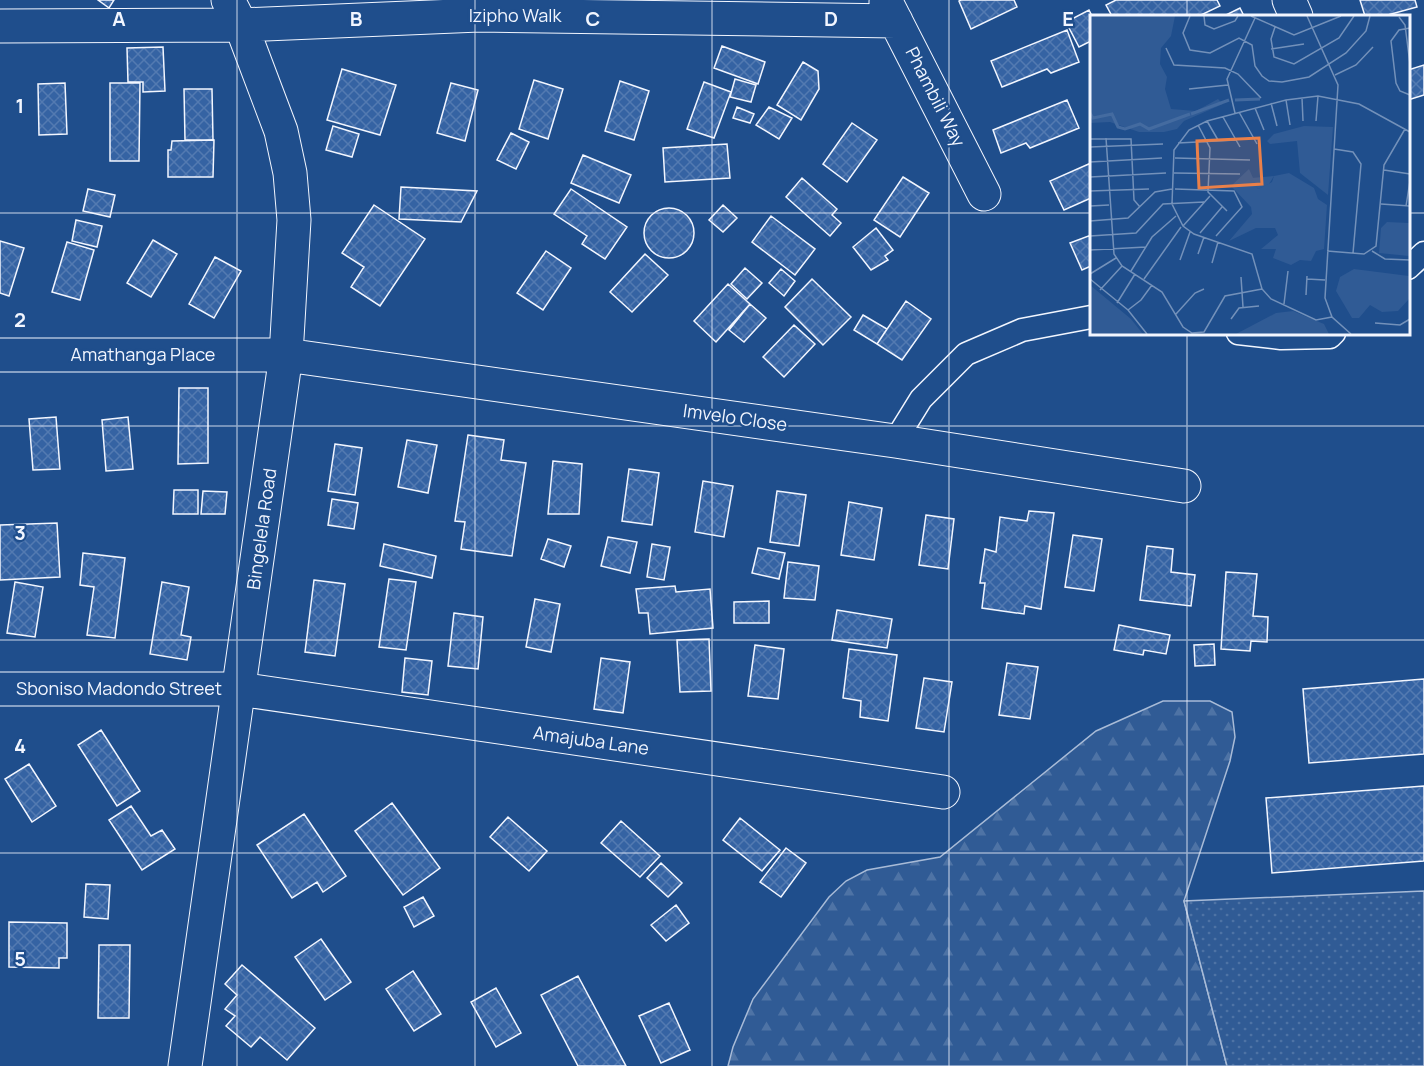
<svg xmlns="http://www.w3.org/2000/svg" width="1424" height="1066" font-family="Manrope,sans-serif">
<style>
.forest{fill:url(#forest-firs);stroke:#a8bbd7;stroke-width:1.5}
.garden{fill:url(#garden-dots);stroke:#a8bbd7;stroke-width:1.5}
.building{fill:url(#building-cross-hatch);stroke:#f2f6ff;stroke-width:1.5}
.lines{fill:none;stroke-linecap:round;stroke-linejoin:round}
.lane-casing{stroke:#f2f6ff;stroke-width:25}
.street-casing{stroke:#f2f6ff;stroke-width:35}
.lane{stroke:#1f4e8c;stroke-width:22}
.street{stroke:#1f4e8c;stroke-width:33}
.grid{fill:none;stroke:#f2f6ff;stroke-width:1.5;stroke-opacity:0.55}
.labels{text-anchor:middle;stroke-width:4.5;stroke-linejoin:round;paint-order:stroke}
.street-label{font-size:18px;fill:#f2f6ff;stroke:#1f4e8c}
.inset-river{fill:none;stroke:#446ba0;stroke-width:3}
.inset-road{fill:none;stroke:#7391ba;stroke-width:1.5}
.view{fill:#ea8049;fill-opacity:0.15;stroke:#ea8049;stroke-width:3}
.inset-edge{fill:none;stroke:#f2f6ff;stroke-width:3}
.grid-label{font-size:20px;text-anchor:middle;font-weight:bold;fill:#f2f6ff;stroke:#1f4e8c;stroke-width:4.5;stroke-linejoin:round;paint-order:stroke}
</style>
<defs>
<pattern id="forest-firs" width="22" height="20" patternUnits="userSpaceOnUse" patternTransform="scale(1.5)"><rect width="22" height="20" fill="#305b95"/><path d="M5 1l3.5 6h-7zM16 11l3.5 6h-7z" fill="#4e73a5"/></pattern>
<pattern id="garden-dots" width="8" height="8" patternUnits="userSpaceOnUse" patternTransform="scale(1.5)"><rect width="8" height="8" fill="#305b95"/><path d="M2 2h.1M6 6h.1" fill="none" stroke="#4e73a5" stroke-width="1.8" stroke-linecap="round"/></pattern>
<pattern id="building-cross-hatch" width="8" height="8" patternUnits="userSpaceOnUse" patternTransform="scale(1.5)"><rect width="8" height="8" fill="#3563a3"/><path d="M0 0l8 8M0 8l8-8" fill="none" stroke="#537ab1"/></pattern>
</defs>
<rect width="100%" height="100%" fill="#1f4e8c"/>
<!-- forest -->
<path class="forest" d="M1163,701H1210L1232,712L1235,737L1230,761L1184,901L1227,1066H728L733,1047L753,999L829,897L846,881L867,870L940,857L1096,731Z"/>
<!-- garden -->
<path class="garden" d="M1424,891V1066H1227L1184,901Z"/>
<!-- building -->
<path class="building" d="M98,0H114L109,8Z
M961,0H1014L1017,7L971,29L959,1Z
M1116,0H1217L1220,6L1199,16H1112L1106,5Z
M1360,0H1415L1417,7L1384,16H1365Z
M1240,8L1244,16H1224Z
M1089,10L1092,16L1091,41L1079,47L1066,22Z
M1067,30L1079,62L1051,73L1047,69L1002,87L991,61Z
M722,46L765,62L758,84L714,68Z
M163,47L165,91L143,92V82H128L127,48Z
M803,62L818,71L819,89L801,120L777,105Z
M1424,65V95L1408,100V70Z
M342,69L396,85L380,135L327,120Z
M735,79L756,85L751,102L730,97Z
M534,80L563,89L548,139L519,129Z
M620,81L649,91L634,140L605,131Z
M704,82L731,92L714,138L687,129Z
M65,83L67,134L39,135L38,84Z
M110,83H140L139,161H110Z
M451,83L478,90L465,141L437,133Z
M184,89H212L213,140H185Z
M1067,100L1079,128L1030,148L1026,143L1001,153L993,130Z
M737,107L754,114L750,123L733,118Z
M769,107L792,118L779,139L756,125Z
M852,123L877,140L847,182L823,164Z
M333,126L359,134L352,157L326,150Z
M511,133L529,142L516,169L497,160Z
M214,140L213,177H168V150H171L172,141Z
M727,144L730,178L665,182L663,148Z
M583,155L631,175L619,203L571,183Z
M1091,163V198L1064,210L1050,181Z
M903,177L929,193L900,237L874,220Z
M802,178L837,209L832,215L841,223L830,236L786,197Z
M401,187L477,191L461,222L399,219Z
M88,189L115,195L110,217L83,211Z
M571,189L627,227L605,259L582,244L587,236L554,214Z
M374,205L425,239L380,306L351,287L364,267L342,253Z
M723,205L737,218L723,232L709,220Z
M644 233a25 25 0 1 1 50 0a25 25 0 1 1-50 0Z
M771,216L815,249L795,275L752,242Z
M76,220L102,226L97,247L72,241Z
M876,228L893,250L885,256L888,260L871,270L853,247Z
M1091,235V266L1082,270L1070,243Z
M153,240L177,254L151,297L127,283Z
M0,241L24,248L9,296L0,293Z
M67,242L94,250L80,300L52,292Z
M546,251L571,268L543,310L517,293Z
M645,254L668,275L632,312L610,292Z
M215,257L241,271L214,318L189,304Z
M745,268L762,283L747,299L731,284Z
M781,269L795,281L784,296L769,283Z
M812,279L851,317L823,345L785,307Z
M728,284L750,304L716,342L694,321Z
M906,301L931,319L902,360L877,344Z
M750,304L766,318L744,342L729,330Z
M863,315L887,329L877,344L854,330Z
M794,325L815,344L784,377L763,357Z
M179,388H208V463L178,464Z
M56,417L60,469L33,470L29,419Z
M128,417L133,469L106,471L102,420Z
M468,435L504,440L501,460L526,463L512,556L461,549L465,522L455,521Z
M407,440L437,445L428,493L398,487Z
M335,444L362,448L355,495L328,491Z
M553,461L582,464L579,514H548Z
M629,469L659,473L652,525L622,521Z
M703,481L733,486L724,537L695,532Z
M174,490H198V514H173Z
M203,491L227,492L225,514H201Z
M777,491L806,495L799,546L770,542Z
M332,499L358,503L354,529L328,525Z
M849,502L882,508L874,560L841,555Z
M1029,511L1054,513L1041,609L1025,606L1024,614L982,608L985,583H980L985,549L996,552L1000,517L1027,521Z
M926,515L954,519L948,569L919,565Z
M57,523L60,577L0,580V525Z
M1073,535L1102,539L1094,591L1065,587Z
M608,537L637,542L630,573L601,566Z
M548,539L571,546L564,567L541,559Z
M384,544L436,556L432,578L380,566Z
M652,544L670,547L664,580L647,577Z
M1147,546L1173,549L1171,572L1195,575L1191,606L1140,600Z
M758,548L785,553L779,579L752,573Z
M83,553L125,558L115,638L87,635L94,587L80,585Z
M788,562L819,566L815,600L784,598Z
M1226,572L1257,574L1253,616L1268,617L1267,642L1251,641L1250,651L1221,649Z
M389,579L416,582L406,650L379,647Z
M314,580L345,584L335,656L305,652Z
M15,582L43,587L35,637L7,633Z
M162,582L189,587L181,635L191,637L187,660L150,654Z
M675,586L676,592L710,589L713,628L650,634L648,613H639L636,589Z
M535,599L560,604L551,652L526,647Z
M769,601V623H734V602Z
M837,610L892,619L887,648L832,640Z
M454,613L483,617L478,669L448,666Z
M1119,625L1170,635L1166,654L1144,650L1143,655L1114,650Z
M709,639L711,691L680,692L677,640Z
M1214,644L1215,665L1195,666L1194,645Z
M755,645L784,649L778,699L748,696Z
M849,649L897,655L888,721L860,717L861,701L843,698Z
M405,658L432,661L428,695L402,692Z
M601,658L630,662L623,713L594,709Z
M1007,663L1038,667L1030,719L999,715Z
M924,678L952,682L944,732L916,728Z
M1424,679V754L1309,763L1303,689Z
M101,730L140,791L117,806L78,745Z
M29,764L56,806L32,822L5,779Z
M1424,786V861L1272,873L1266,798Z
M392,803L440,868L403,895L355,831Z
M131,806L151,836L162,830L175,849L142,870L109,820Z
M304,814L346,876L323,892L317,882L292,898L257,845Z
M508,817L547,851L529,871L490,837Z
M740,818L780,850L762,871L723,840Z
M621,821L660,856L640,877L601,843Z
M786,848L806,863L781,897L760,882Z
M661,863L682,883L668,897L647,878Z
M86,884L110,885L108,919L84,917Z
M423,897L434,916L414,927L404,907Z
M676,905L689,923L666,941L651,925Z
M9,922L67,923V958H59V968L9,967Z
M321,939L351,982L325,1000L295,957Z
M99,945H130L129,1018H98Z
M242,965L315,1028L287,1060L260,1037L251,1047L226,1026L235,1016L225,1009L237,995L225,984Z
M413,971L441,1014L414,1031L386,989Z
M578,976L626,1066H578L541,995Z
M496,988L521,1033L496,1047L471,1002Z
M669,1003L690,1050L661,1063L639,1016Z"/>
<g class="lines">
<defs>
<path id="lane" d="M1408,268L1424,253
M1238,333L1281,338L1330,337L1334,333
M895,441L921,399L966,354L1022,330L1091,317"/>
<path id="street" d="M1289,0L1296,16
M886,2L984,194
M0,26L241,25L479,15L896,21
M0,355H286L895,441L1184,486
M0,689H239L943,792
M185,1066L286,355L294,220L290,173L281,131L241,25L228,0"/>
</defs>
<!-- lane casing -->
<use href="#lane" class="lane-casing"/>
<!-- street casing -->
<use href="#street" class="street-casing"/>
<!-- lane -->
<use href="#lane" class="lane"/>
<!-- street -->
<use href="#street" class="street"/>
</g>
<!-- grid -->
<path class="grid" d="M237,0V1066M475,0V1066M712,0V1066M949,0V1066M1187,0V16M0,213H1091M1408,213H1424M1187,333V1066M0,426H1424M0,640H1424M0,853H1424"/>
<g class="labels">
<!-- street labels -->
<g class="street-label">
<text x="515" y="22">Izipho Walk</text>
<text transform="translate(935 97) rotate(63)" y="6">Phambili Way</text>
<text x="143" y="361">Amathanga Place</text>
<text transform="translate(735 418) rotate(8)" y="6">Imvelo Close</text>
<text transform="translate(262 529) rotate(-82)" y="6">Bingelela Road</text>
<text x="119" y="695">Sboniso Madondo Street</text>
<text transform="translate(591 741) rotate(8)" y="6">Amajuba Lane</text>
</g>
</g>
<!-- overview -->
<g transform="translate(1090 15)">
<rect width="320" height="320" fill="#1f4e8c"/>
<path d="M214,111L243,112L238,180L210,158L207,126L180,129L177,126L184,119Z" fill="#305b95"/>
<path d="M0,1H85L81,21L71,33L70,49L77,62L75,74L81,94L106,96L128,84L133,89L94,106L87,114L74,117H49L20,107L0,108ZM159,154L168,174L182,167L184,161L199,158L224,173L228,184L237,190L234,234L226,236L221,246L210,245L201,250L183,243L186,234H171L188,220L185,213H166L139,226L162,199L161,192L141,171ZM297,207L319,208V241L289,238L291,213ZM264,254L319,261V284L308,296L292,297L280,290L269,303H262L246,276L250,262ZM0,270L41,304L53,319H0ZM203,296L234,309L239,319H146L186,298Z" fill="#305b95"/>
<path d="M184,161L179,169L168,174L161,163Z" fill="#305b95"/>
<path class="inset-river" d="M145,85L170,84M0,98L3,103L22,99L28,112L35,114L50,109L59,114L100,99M101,99L139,85"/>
<path class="inset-road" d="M100,1L93,18L100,35L120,38L149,23L162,30L165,51L172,61L179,66L192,67L219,62L256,38L276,16L280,1M114,1L115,10L124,14L145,6L148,1M161,1L204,20L251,1M217,1L248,70L235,283L242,302L261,319M309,2L315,10L320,49M185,12L181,24L184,42L204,49L249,23L264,1M320,13L309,15L301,26L306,68L310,76L320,80M76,33L84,50L135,53L148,59L171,83M181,34L214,29M245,60L266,50L283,32M99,74L138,70M212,83L213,106M196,85L200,110M181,88L187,111M165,93L174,115M149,97L167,129M145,98L137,64L165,3M133,102L150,132M117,106L128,125M226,106L228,81M108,110L120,133L118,177L137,196M16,123L24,239L32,251L72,277L93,312L102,318L114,317L135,281L172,274M0,124H41L44,185L50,192M88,128L146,125M0,132L73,129M244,134L263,137L271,149L263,238M85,143L160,145M0,147L72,143M294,155L320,159M84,158L150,159M0,162L76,158M85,174L144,176L152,192L126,221M0,176L59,174M291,189L320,191M0,191L19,190M316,191L320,166M0,206L38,203L65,177L82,174M93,211L120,181M110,218L132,192M0,221L46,218L73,189L114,187M0,235L56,232M237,236L274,239L286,231L294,150L315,114M282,236L295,244L320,245M108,239L114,222M90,245L100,217M122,248L128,227M41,256L62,222L86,201M0,259L26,243M151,262L153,292M0,264L38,295L57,319M54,264L91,212M217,264L235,265M10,275L32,251M216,280L217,261M27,288L45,259M194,289L198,256M38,295L51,285L62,270M86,299L105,278L114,274M242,302L226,305L181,284L172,274L162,239L104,219L93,211L82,189L84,135L99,115L117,106L196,85L228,81L269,89L320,117M141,304L149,293L169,291M285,308L310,310L320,304"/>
<path class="view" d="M169,123L172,169L109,173L107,126Z"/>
<rect width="320" height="320" class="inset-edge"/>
</g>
<g class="grid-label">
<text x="119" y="26">A</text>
<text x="356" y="26">B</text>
<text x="593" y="26">C</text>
<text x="831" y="26">D</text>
<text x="1068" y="26">E</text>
<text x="20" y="113">1</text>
<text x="20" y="327">2</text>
<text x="20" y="540">3</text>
<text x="20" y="753">4</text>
<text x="20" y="966">5</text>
</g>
</svg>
